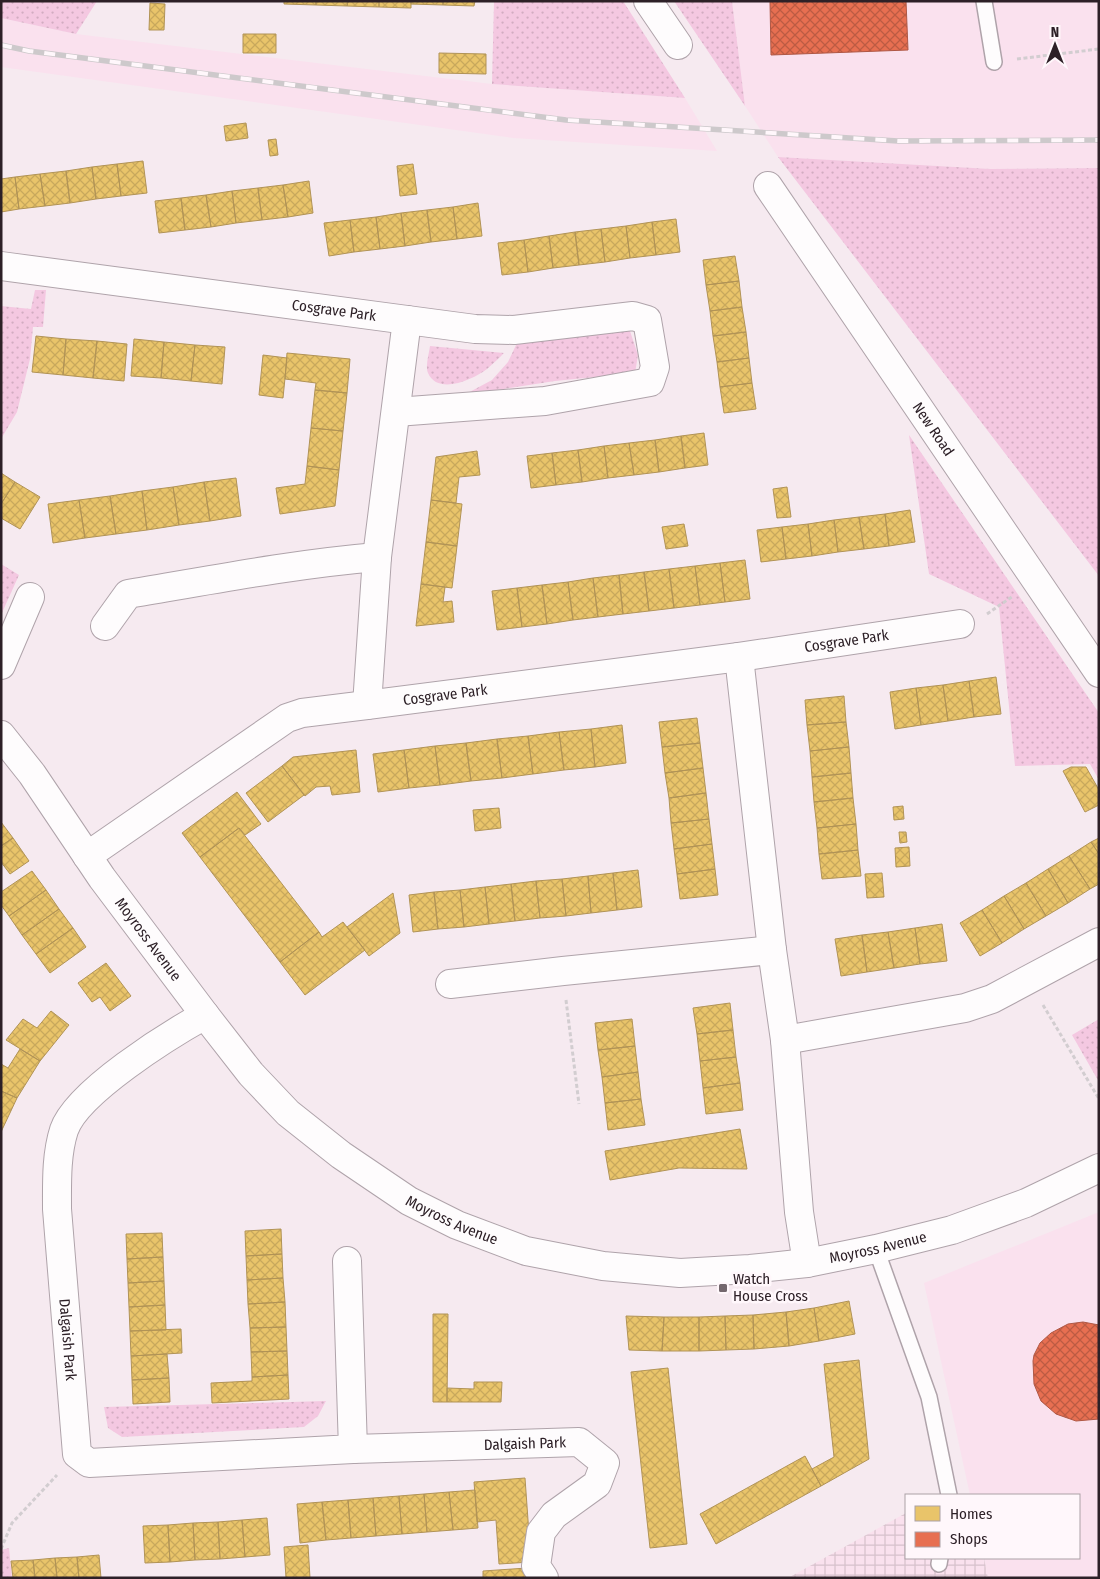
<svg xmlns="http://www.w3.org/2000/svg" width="1100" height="1579" font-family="'Fira Sans Condensed',sans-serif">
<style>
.built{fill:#fae1ee}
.industrial{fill:url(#industrial-grid)}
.grass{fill:url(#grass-dots)}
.homes{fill:url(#homes-cross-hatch);stroke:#b19356}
.shops{fill:url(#shops-cross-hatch);stroke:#af5744}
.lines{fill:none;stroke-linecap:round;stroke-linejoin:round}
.lane-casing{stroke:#afa3aa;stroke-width:18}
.street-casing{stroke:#afa3aa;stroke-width:30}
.secondary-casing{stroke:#afa3aa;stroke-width:30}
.path{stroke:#d2cdd0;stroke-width:3;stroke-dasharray:4 2.5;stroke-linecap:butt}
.lane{stroke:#fefcfd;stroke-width:15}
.street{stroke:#fefcfd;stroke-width:28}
.secondary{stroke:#fefcfd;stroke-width:28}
.rail-casing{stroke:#cdc9cb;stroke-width:5.5}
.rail{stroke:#fff7fb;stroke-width:4;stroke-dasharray:11;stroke-linecap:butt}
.poi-dot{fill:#73676d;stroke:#fff7fb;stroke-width:2}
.labels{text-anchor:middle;stroke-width:5;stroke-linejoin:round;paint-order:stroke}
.street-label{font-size:15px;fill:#2d2027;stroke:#fff7fb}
.poi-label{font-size:15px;fill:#2d2027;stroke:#fff7fb;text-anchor:start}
</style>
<defs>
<pattern id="industrial-grid" width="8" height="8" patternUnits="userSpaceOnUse" patternTransform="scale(1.25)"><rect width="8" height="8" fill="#fae1ee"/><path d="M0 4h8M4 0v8" fill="none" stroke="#d7c1cc"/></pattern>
<pattern id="grass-dots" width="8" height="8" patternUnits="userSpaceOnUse" patternTransform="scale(1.25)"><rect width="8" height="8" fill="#f4c8e1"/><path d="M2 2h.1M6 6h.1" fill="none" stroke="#d2acc1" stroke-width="1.8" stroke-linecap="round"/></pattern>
<pattern id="homes-cross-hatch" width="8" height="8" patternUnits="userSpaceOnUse" patternTransform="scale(1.25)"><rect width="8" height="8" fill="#e9c46a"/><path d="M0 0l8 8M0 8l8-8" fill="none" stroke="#c8a85c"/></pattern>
<pattern id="shops-cross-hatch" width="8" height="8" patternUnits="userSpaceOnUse" patternTransform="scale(1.25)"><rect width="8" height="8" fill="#e76f51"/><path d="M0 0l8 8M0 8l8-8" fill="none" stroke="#bc5b43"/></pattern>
</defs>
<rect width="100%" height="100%" fill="#f6eaf0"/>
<!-- built -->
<path class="built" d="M732,1H1099V168L991,169L778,157L745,106Z
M1,18L76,34L492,84L685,98L717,151L513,138L1,67Z
M1099,1212V1578H988L984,1558H1079V1495H970L924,1283Z"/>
<!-- industrial -->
<path class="industrial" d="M906,1513V1558H984L988,1578H788Z"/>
<!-- grass -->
<path class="grass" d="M1,1H97L76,34L1,18Z
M494,1H623L685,98L492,84Z
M674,1H732L745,106Z
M778,157L991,169L1099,168V576Z
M35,290H46L43,327H33L30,359L17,412L1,439V306L31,309Z
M620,327L630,331L638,355L635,373L555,381L464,395L492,380L508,362L517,343Z
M430,346L504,353C499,358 493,364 487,369C474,379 438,396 428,373C425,366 429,354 430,346Z
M909,435L1099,713V780L1090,764L1015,766L999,607L929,574Z
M1,564L19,575L1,615Z
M1099,1019V1082L1072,1035Z
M326,1401L318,1416L304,1427L122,1437L108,1428L104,1407Z
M9,1548L12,1578H1V1550Z"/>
<!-- homes -->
<path class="homes" d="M284,1H316V5L284,4Z
M316,1H348L347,6L316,5Z
M348,1H379V7L347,6Z
M379,1H411V8L379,7Z
M411,1H443V5L411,4Z
M443,1H475L474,6L443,5Z
M150,3L165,4L164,30H149Z
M243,34H276V53H243Z
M439,53L486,54V74L439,73Z
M246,123L248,138L226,141L224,126Z
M276,139L278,155L270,156L268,140Z
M143,161L147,193L121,196L117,164Z
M117,164L121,196L96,199L92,167Z
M413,164L417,194L400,196L397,166Z
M92,167L96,199L70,203L66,171Z
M66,171L70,203L45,206L40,174Z
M40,174L45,206L19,209L15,177Z
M15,177L19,209L1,212V179Z
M309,181L313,213L288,217L283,185Z
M283,185L288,217L262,220L258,188Z
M258,188L262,220L236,223L232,191Z
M232,191L236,223L211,227L206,195Z
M206,195L211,227L185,230L181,198Z
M181,198L185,230L159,233L155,201Z
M478,203L482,236L457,239L453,207Z
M453,207L457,239L431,242L427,210Z
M427,210L431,242L405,246L401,213Z
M401,213L405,246L380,249L376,217Z
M376,217L380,249L354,252L350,220Z
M676,219L680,252L656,255L652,222Z
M350,220L354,252L329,256L324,223Z
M652,222L656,255L630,258L626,226Z
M626,226L630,258L605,262L601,229Z
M601,229L605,262L579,265L575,232Z
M575,232L579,265L553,268L549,236Z
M549,236L553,268L528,272L524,240Z
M524,240L528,272L502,275L498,243Z
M735,256L739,281L706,285L703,260Z
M739,281L742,307L710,311L706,285Z
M742,307L746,332L713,336L710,311Z
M746,332L749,358L717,362L713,336Z
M36,336L66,339L63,375L32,372Z
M66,339L97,341L93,378L63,375Z
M134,339L164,342L161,378L131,376Z
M97,341L127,344L124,381L93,378Z
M164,342L195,345L191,381L161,378Z
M195,345L225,347L222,384L191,381Z
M287,353L350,359L347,393L315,390L316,383L285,379Z
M263,355L287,358L283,398L259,395Z
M749,358L752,383L720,387L717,362Z
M752,383L756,409L724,413L720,387Z
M315,390L347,393L343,431L311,428Z
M311,428L343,431L339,470L307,466Z
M704,433L708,465L685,468L681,436Z
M681,436L685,468L659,472L655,440Z
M655,440L659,472L634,475L629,443Z
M629,443L634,475L608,478L604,446Z
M604,446L608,478L582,482L578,450Z
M578,450L582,482L556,485L552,453Z
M477,451L480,475L459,477L456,503L431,500L436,457Z
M552,453L556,485L531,488L527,456Z
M307,466L339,470L335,506L280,514L276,488L305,484Z
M1,473L15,482L1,504Z
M236,478L241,516L210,521L204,482Z
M15,482L40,497L20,529L1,518V504Z
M204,482L210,521L179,525L173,487Z
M173,487L179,525L147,530L142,491Z
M787,487L791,517L777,518L773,489Z
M142,491L147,530L116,534L110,496Z
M110,496L116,534L85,538L79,500Z
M79,500L85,538L53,543L48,504Z
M431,500L462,504L457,546L426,542Z
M910,510L915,542L889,546L885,514Z
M885,514L889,546L864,549L859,517Z
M859,517L864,549L838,552L834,520Z
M834,520L838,552L812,556L808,524Z
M684,524L688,546L666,549L662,527Z
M808,524L812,556L786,559L782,527Z
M782,527L786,559L761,562L757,530Z
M426,542L457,546L452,588L421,584Z
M745,560L750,599L725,602L720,563Z
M720,563L725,602L700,605L695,566Z
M695,566L700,605L674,608L669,569Z
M669,569L674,608L649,611L644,572Z
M644,572L649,611L623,614L619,575Z
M619,575L623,614L598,617L593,578Z
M593,578L598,617L573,620L568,582Z
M568,582L573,620L547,624L542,585Z
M421,584L445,587L443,602L452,601L454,622L416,626Z
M542,585L547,624L522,627L517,588Z
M517,588L522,627L497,630L492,591Z
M996,677L1001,714L974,717L969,681Z
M969,681L974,717L948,721L943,685Z
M943,685L948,721L921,725L916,688Z
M916,688L921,725L895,729L890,692Z
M844,696L846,722L807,725L805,700Z
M697,718L700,743L662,747L659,722Z
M846,722L849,747L810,751L807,725Z
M622,725L626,763L595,767L591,729Z
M591,729L595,767L564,770L559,732Z
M559,732L564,770L533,774L528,736Z
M528,736L533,774L502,778L497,739Z
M497,739L502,778L471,781L466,743Z
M466,743L471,781L440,785L435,746Z
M700,743L703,768L665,773L662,747Z
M435,746L440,785L409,788L404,750Z
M849,747L851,773L812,777L810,751Z
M356,750L360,792L332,795L330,786L316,787L305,796L282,766L293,757Z
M404,750L409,788L378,792L373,754Z
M282,766L304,795L268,822L246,793Z
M1071,767H1086L1099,790V805L1085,812L1063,771Z
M703,768L706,793L669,798L665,773Z
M851,773L853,798L814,802L812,777Z
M237,792L261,824L245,835L239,828L200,857L182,833Z
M706,793L709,819L671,823L669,798Z
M853,798L856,824L817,828L814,802Z
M903,806L904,819L894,820L893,807Z
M499,808L501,828L475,831L473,810Z
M709,819L712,844L674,849L671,823Z
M1,822L13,838L1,846Z
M856,824L858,850L819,854L817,828Z
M239,828L319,932L280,962L200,857Z
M899,832H906L907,842L900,843Z
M13,838L29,861L10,874L1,862V846Z
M1099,838V854L1091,842Z
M1091,842L1099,854V884L1090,889L1069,856Z
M712,844L715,869L677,874L674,849Z
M909,847L910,866L896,867L895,848Z
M858,850L861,876L822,879L819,854Z
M1069,856L1090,889L1068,903L1048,869Z
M715,869L718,895L680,899L677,874Z
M1048,869L1068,903L1046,916L1026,883Z
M638,870L642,907L617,910L613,873Z
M32,871L46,890L9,916L1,905V892Z
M613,873L617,910L591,913L588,876Z
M882,873L884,897L867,898L865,874Z
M588,876L591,913L566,916L562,879Z
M562,879L566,916L540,918L536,881Z
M536,881L540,918L515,921L511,884Z
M1026,883L1046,916L1024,929L1004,896Z
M511,884L515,921L489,924L485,887Z
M485,887L489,924L464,927L460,890Z
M46,890L59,909L22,935L9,916Z
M460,890L464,927L438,929L434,892Z
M434,892L438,929L413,932L409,895Z
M393,893L400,933L369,956L347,927Z
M1004,896L1024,929L1002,943L982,910Z
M59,909L73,928L36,954L22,935Z
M982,910L1002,943L980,956L960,923Z
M343,922L365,950L305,995L280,962L319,932L322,937Z
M942,924L947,961L920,964L915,928Z
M73,928L86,947L50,973L36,954Z
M915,928L920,964L894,968L888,932Z
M888,932L894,968L867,972L862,935Z
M862,935L867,972L841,976L835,939Z
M106,963L131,996L110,1011L100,997L92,1002L78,983Z
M730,1003L733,1030L697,1034L693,1008Z
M51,1011L69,1025L40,1061L6,1040L23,1019L37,1028Z
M632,1019L635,1046L598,1050L595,1023Z
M733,1030L736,1057L700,1061L697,1034Z
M635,1046L638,1072L602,1077L598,1050Z
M20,1049L40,1061L17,1098L1,1091V1064L8,1068Z
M736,1057L740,1083L703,1088L700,1061Z
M638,1072L641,1099L605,1103L602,1077Z
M740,1083L743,1110L706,1114L703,1088Z
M1,1091L17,1098L1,1132Z
M641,1099L645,1125L608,1130L605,1103Z
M740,1129L747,1169L679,1168L610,1180L605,1151Z
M281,1229L282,1254L246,1256L245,1231Z
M162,1233L163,1257L127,1259L126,1234Z
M282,1254L283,1278L247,1280L246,1256Z
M163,1257L164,1281L128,1283L127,1259Z
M283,1278L285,1302L248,1304L247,1280Z
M164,1281L165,1305L129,1307L128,1283Z
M849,1301L855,1334L819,1341L814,1308Z
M285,1302L286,1327L250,1328L248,1304Z
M165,1305L166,1330L130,1331L129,1307Z
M814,1308L819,1341L789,1346L786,1312Z
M786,1312L789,1346L754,1349L753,1315Z
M433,1314H448L447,1402H433Z
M753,1315L754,1349L726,1350L725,1316Z
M626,1316L664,1317L662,1351L629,1350Z
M725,1316L726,1350L699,1351V1317Z
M664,1317H699V1351H662Z
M286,1327L287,1351L251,1352L250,1328Z
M181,1329L182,1353L131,1356L130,1331Z
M287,1351L288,1375L252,1377L251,1352Z
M167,1354L169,1378L132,1380L131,1356Z
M859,1360L869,1459L821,1486L812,1469L834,1457L824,1364Z
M668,1368L687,1544L650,1548L631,1372Z
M288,1375L289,1399L212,1403L211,1383L252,1381V1377Z
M169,1378L170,1402L133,1404L132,1380Z
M474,1382H502L501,1402H447V1388L474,1389Z
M805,1456L821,1486L716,1544L700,1514Z
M525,1478L531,1562L499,1564L496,1520L477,1522L474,1482Z
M475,1490L478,1528L453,1530L449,1492Z
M449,1492L453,1530L427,1532L424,1494Z
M424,1494L427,1532L402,1534L399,1496Z
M399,1496L402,1534L376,1536L373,1498Z
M373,1498L376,1536L351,1538L348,1500Z
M348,1500L351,1538L326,1540L322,1502Z
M322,1502L326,1540L300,1543L297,1504Z
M267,1518L270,1555L245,1557L242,1520Z
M242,1520L245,1557L220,1559L218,1522Z
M218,1522L220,1559L195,1560L193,1523Z
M193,1523L195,1560L170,1562L168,1525Z
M168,1525L170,1562L145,1563L143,1526Z
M308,1545L310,1578H286L284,1547Z
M99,1555L101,1578H79L77,1557Z
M77,1557L79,1578H57L55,1558Z
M55,1558L57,1578H35L33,1560Z
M33,1560L35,1578H13L11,1561Z
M527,1568L528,1578H483V1571Z"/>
<!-- shops -->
<path class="shops" d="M770,1H906L908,50L771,55Z
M1083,1322L1099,1325V1419L1076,1421L1056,1414L1041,1401L1034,1384L1033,1361L1034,1355L1040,1343L1051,1333L1068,1324Z"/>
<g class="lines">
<defs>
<path id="lane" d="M984,1L994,62
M876,1249L929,1397L949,1495
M939,1564L940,1558"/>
<g id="street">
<path d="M648,1L678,45"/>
<path id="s1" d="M768,186L1099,673"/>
<path id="s2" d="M1,266L475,329L514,330L633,316L647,320L655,367L650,382L545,401L396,412"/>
<path id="s3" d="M407,320L377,557L367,705L739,657L960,624"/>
<path d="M105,626L128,594C211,580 294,564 377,557"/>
<path d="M739,657L772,950L785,1040L799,1212L807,1263"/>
<path d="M1,665L30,597"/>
<path d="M87,856L287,718L302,713L367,705"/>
<path d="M450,984L563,971L772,950"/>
<path id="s4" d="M205,1015C169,1035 77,1092 64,1130C56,1155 57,1183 57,1209L77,1454L89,1463L353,1449L347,1261"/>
<path d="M785,1040L965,1008L992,999L1099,942"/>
<path id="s5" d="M353,1449L579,1442L605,1463L597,1484L554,1515L541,1532L536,1566L544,1578"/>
</g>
<g id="secondary">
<path id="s6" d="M1,735L32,774L102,878L205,1015L251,1074L288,1113L341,1155L409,1201L457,1225L526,1251L603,1266L680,1273L750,1269L807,1263L876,1249L952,1230L1026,1203L1099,1168"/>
</g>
</defs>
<!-- lane casing -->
<use href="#lane" class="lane-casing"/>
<!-- street casing -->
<use href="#street" class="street-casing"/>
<!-- secondary casing -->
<use href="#secondary" class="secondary-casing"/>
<!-- path -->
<path class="path" d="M1017,59L1099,49
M987,614L1013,596
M566,1000L579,1104
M1043,1005L1099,1099
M1,1549L12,1523L57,1475"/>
<!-- lane -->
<use href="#lane" class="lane"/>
<!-- street -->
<use href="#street" class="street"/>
<!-- secondary -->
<use href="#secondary" class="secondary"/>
<defs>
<path id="rail" d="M1,45L29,51L566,120L898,141L1099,140"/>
</defs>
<!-- rail casing -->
<use href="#rail" class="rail-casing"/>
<!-- rail -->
<use href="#rail" class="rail"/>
</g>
<!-- markers -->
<rect class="poi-dot" x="718" y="1283" width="10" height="10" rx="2.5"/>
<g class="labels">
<!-- street labels -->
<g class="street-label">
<text dy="5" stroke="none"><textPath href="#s2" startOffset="336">Cosgrave Park</textPath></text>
<text dy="5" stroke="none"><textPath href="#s1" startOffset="294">New Road</textPath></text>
<text dy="5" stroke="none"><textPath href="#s3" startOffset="871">Cosgrave Park</textPath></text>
<text dy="5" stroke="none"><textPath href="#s3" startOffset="466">Cosgrave Park</textPath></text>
<text dy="5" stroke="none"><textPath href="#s6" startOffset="252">Moyross Avenue</textPath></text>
<text dy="5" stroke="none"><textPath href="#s6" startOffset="672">Moyross Avenue</textPath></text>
<text dy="5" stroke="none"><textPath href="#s6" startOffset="1108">Moyross Avenue</textPath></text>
<text dy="5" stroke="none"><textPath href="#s4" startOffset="395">Dalgaish Park</textPath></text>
<text dy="5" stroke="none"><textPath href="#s5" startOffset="172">Dalgaish Park</textPath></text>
</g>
<!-- poi labels -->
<g class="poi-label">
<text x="733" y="1284">Watch<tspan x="733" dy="17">House Cross</tspan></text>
</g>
</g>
<!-- border -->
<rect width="1100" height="1579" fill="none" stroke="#2d2027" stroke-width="5"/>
<!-- legend -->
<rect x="905" y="1494" width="175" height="65" fill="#fff7fb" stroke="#aba1a6"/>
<rect x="915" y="1506" width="25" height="15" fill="#e9c46a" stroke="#aba1a6"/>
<text x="950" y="1519" font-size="15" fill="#2d2027">Homes</text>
<rect x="915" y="1532" width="25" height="15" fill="#e76f51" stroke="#aba1a6"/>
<text x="950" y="1544" font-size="15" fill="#2d2027">Shops</text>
<!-- north arrow -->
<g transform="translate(1055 45)" stroke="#fff7fb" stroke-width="4" paint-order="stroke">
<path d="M0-4L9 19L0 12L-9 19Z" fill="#2d2027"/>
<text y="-8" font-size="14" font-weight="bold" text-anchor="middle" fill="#2d2027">N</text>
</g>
</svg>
